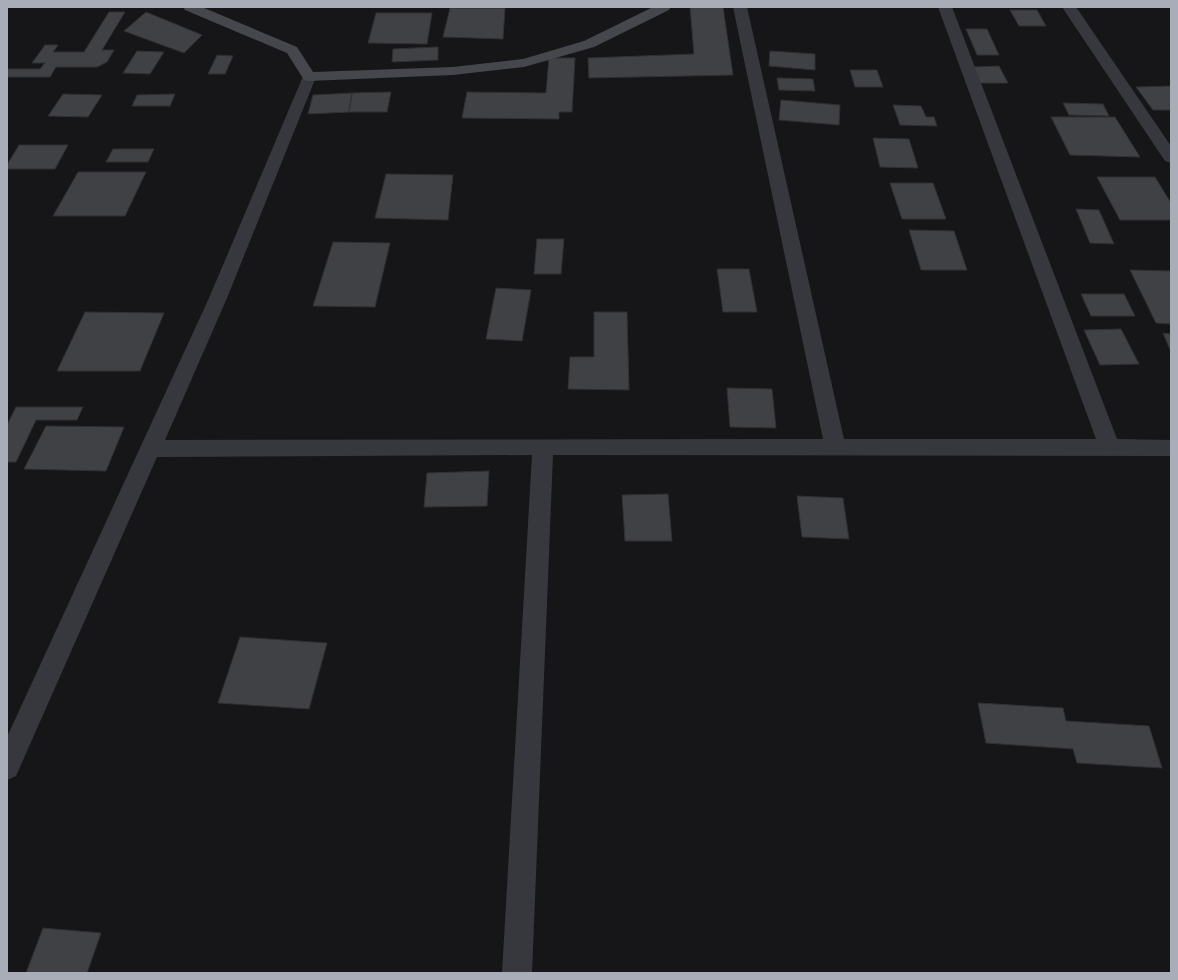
<svg xmlns="http://www.w3.org/2000/svg" width="1178" height="980" font-family="'DejaVu Sans',sans-serif">
<style>
.building{fill:#404145;stroke:#303034}
.lines{fill:none;stroke-linecap:round;stroke-linejoin:round}
.street{fill:#37383d;fill-rule:evenodd}
.secondary{fill:#45474d;fill-rule:evenodd}
</style>
<rect width="100%" height="100%" fill="#161618"/>
<!-- building -->
<path class="building" d="M690,7H723L733,75L589,78L588,58L694,54Z
M450,8H505L503,39L443,37Z
M1010,10H1037L1046,26H1019Z
M109,12H125L102,50H114L107,62L97,67H56L50,77H7V69H40L45,63H32L45,45H58L53,52H84Z
M146,12L202,35L184,53L124,31Z
M376,13H432L427,44L368,43Z
M966,29H987L999,55H977Z
M438,47V60L392,62L393,49Z
M137,51L164,52L150,74L123,73Z
M770,51L815,54V70L769,66Z
M217,55L233,56L225,74H208Z
M549,58H575L572,112H559V119L462,118L467,92L546,93Z
M999,66L1008,83H980L973,67Z
M850,70H877L883,87H855Z
M777,78L813,79L815,91L779,90Z
M1171,86V110H1153L1136,87Z
M391,92L387,112H349L352,93Z
M352,93L349,112L308,114L313,95Z
M63,94L102,95L88,117L48,116Z
M175,94L170,106H132L137,95Z
M781,100L840,105L839,125L779,120Z
M1063,103L1103,104L1109,116L1069,115Z
M893,105L921,106L926,117H934L937,126L900,125Z
M1051,117H1115L1140,157L1070,155Z
M873,138L909,139L918,168L880,167Z
M19,145H68L55,169H7V165Z
M113,149H154L148,162H106Z
M78,172H146L125,216H53Z
M386,174L453,175L448,220L375,218Z
M1097,177H1155L1171,203V220H1120Z
M890,183H933L946,219H902Z
M1076,209L1099,210L1114,244L1090,243Z
M909,230L954,231L967,270H921Z
M537,239H564L561,274H534Z
M333,242L390,243L375,307L313,306Z
M717,269H749L757,312H723Z
M1130,270L1171,271V324L1156,323Z
M496,288L531,290L522,341L486,339Z
M1081,294H1124L1135,316H1091Z
M85,312L164,313L140,371H57Z
M594,312H627L629,390L568,389L570,357H594Z
M1121,329L1139,364L1100,365L1084,330Z
M1163,333L1171,334V352Z
M727,388L772,389L776,428L730,427Z
M16,407H83L77,420H36L16,462H7V425Z
M46,426L124,427L106,471L24,469Z
M489,471L487,506L424,507L427,473Z
M668,494L672,541H625L622,495Z
M797,496L843,498L849,539L802,537Z
M240,637L327,643L309,709L218,703Z
M978,703L1063,708L1066,721L1149,726L1162,768L1077,763L1073,749L986,743Z
M43,928L101,933L87,973H26Z"/>
<g class="lines">
<!-- street -->
<path class="street" d="M733,7H747L844,439H1096L938,7H952L1117,439L1171,440V456L553,455L532,973H502L532,455L157,457L16,776L7,780V737L209,298L304,74L309,73L314,74L316,77L227,298L165,440L823,439Z
M1062,7H1076L1171,146V163L1165,161Z"/>
<!-- secondary -->
<path class="secondary" d="M183,7H202L297,47L313,72L453,67L523,59L584,41L653,7H671L669,10L594,47L524,67L453,75L309,81L304,80L287,53L185,10Z"/>
</g>
<!-- border -->
<rect width="1178" height="980" fill="none" stroke="#a8adb8" stroke-width="16"/>
</svg>
